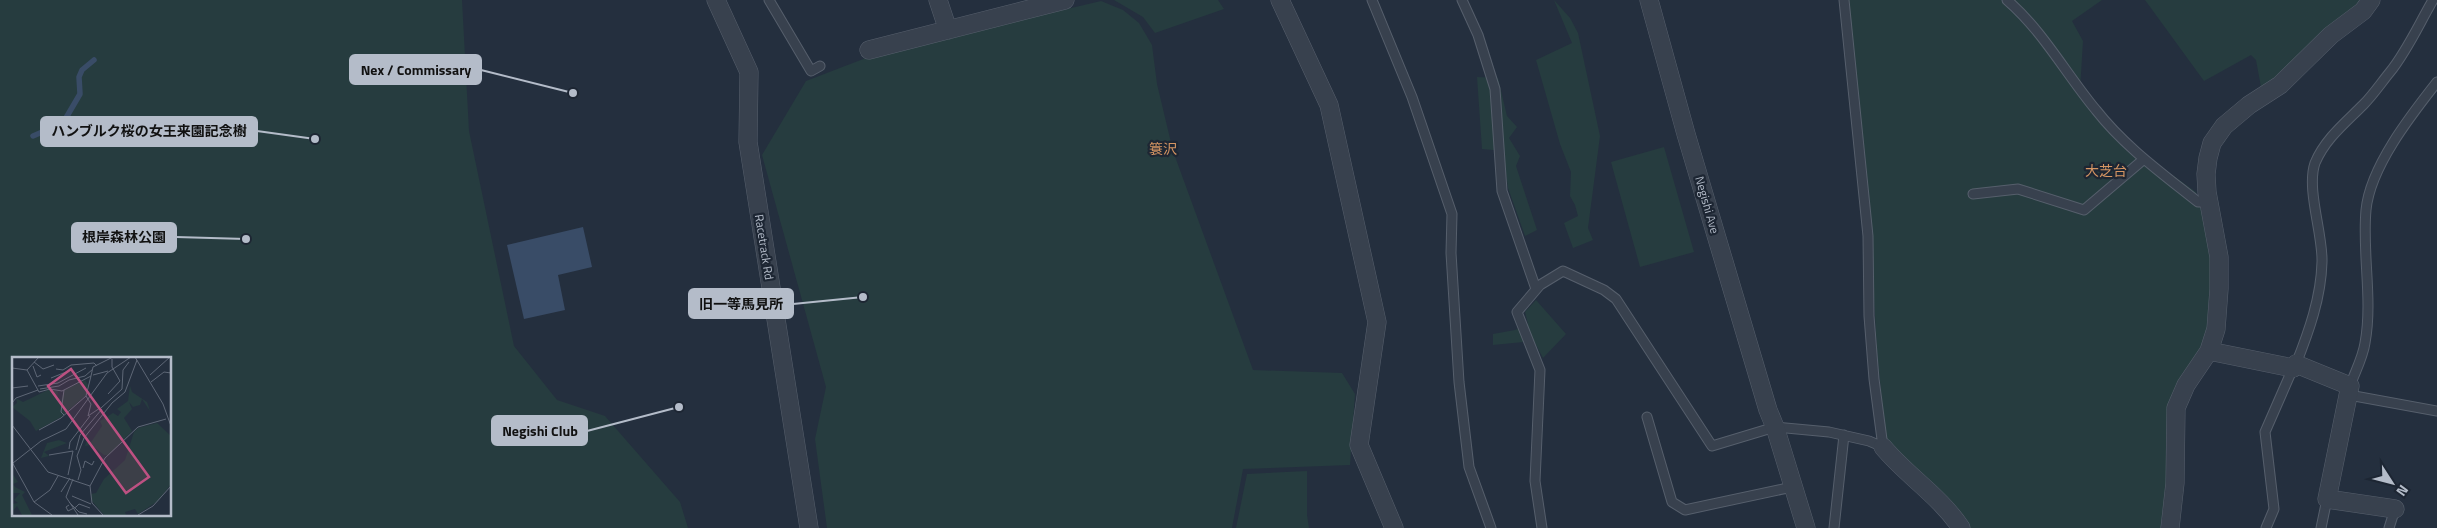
<svg xmlns="http://www.w3.org/2000/svg" width="2437" height="528" font-family="'Titillium Web','Noto Sans JP',sans-serif">
<style>
.green{fill:#263c3f;fill-rule:evenodd}
.water{fill:#394c67}
.lines{fill:none;stroke-linecap:round;stroke-linejoin:round}
.stream{stroke:#394c67;stroke-width:5.5}
.service-casing{stroke:#565f6c;stroke-width:11}
.minor-casing{stroke:#565f6c;stroke-width:19}
.service{stroke:#38414e;stroke-width:9}
.minor{stroke:#38414e;stroke-width:18}
.labels{text-anchor:middle;stroke-width:4.5;stroke-linejoin:round;paint-order:stroke}
.street-label{font-size:12px;fill:#b4bcc9;stroke:#1d2633}
.neighbourhood-label{font-size:14px;fill:#d59563;stroke:#1d2633}
.inset-road{fill:none;stroke:#5e6776;stroke-width:1}
.view{fill:#bd5182;fill-opacity:0.15;stroke:#bd5182;stroke-width:2.5}
.inset-edge{fill:none;stroke:#b4bcc9;stroke-width:2.5}
.leader{fill:none;stroke:#b4bcc9;stroke-width:2}
.callout-dot{fill:#b4bcc9;stroke:#1d2633;stroke-width:2}
.callout{fill:#b4bcc9;stroke:#b4bcc9;stroke-width:2}
.callout-label{font-size:14px;text-anchor:middle;font-weight:bold;fill:#111}
</style>
<rect width="100%" height="100%" fill="#242f3e"/>
<!-- green -->
<path class="green" d="M0,0H462L469,131L514,346L557,400L605,416L680,502L688,528H0ZM14,358H170V514H14Z
M1114,0H1218L1224,9L1155,33L1143,17Z
M1554,0L1570,18L1578,33L1600,136L1588,228L1593,240L1573,248L1564,223L1578,216L1575,205L1570,196L1571,172L1560,144L1536,60L1572,43Z
M1848,0H2102L2072,21L2083,41L2080,90L2094,107L2149,158L2196,192L2206,219L2213,260L2209,327L2198,354L2182,374L2171,399L2170,463L2163,528H1970L1886,442L1877,351L1867,175Z
M2145,0H2364L2279,78L2261,87L2256,60L2251,55L2204,81Z
M1101,1L1123,10L1139,23L1152,45L1157,84L1173,151L1253,370L1342,373L1355,394L1350,465L1243,469L1232,528H827L815,439L826,387L762,155L806,81L879,53Z
M1477,77L1498,78L1507,116L1517,127L1509,138L1520,156L1516,166L1537,230L1525,236L1508,188L1503,151L1482,149Z
M1664,147L1694,252L1640,267L1611,162Z
M1536,300L1566,334L1543,358L1534,341L1493,345V334L1515,330L1528,324L1525,312Z
M1307,471V515L1309,528H1236L1247,474Z"/>
<!-- water -->
<path class="water" d="M583,227L592,267L558,275L565,310L524,319L507,245Z"/>
<g class="lines">
<!-- stream -->
<path class="stream" d="M33,136L63,123L80,94L79,77L82,70L94,60"/>
<defs>
<path id="service" d="M769,0L811,71L820,66
M1372,0L1412,97L1452,214L1451,253L1459,382L1469,467L1491,528
M1462,0L1478,35L1495,89L1502,191L1536,289
M1844,0L1868,236L1869,316L1874,379L1883,447
M2007,0C2043,31 2066,74 2096,110C2124,146 2163,174 2198,202H2209
M1973,194L2018,189L2084,210L2144,159
M2296,364C2309,331 2321,298 2322,262C2323,234 2306,189 2315,163C2325,139 2345,123 2363,105C2373,95 2381,83 2390,72C2407,51 2419,24 2433,0
M2350,386C2355,372 2363,357 2365,343C2373,299 2362,254 2366,210C2370,167 2411,115 2437,82
M2349,395L2437,411
M1647,417L1672,502L1685,510L1792,487
M1542,528L1535,481L1540,370L1517,312L1540,285L1563,271L1604,290L1616,299L1712,446L1775,427L1829,432L1869,441L1883,447
M1834,528L1844,435
M2266,528L2274,509L2265,432L2293,368
M2321,528L2327,499
M2389,528L2395,509"/>
<path id="minor" d="M716,0L749,72L748,142L809,528
M938,0L948,30
M1280,0L1329,105L1377,322L1359,445L1394,528
M1649,0L1686,134L1768,410L1775,427L1806,528
M869,50L1065,0
M2209,351L2293,368L2296,364L2350,386L2327,499L2395,509
M1883,447C1907,476 1940,496 1961,528
M2170,528L2175,483L2176,408L2186,385L2209,351L2216,329L2219,289V257L2207,192L2206,174L2208,158L2212,143L2224,126L2249,105L2280,85L2331,35L2363,11L2371,0"/>
</defs>
<!-- service casing -->
<use href="#service" class="service-casing"/>
<!-- minor casing -->
<use href="#minor" class="minor-casing"/>
<!-- service -->
<use href="#service" class="service"/>
<!-- minor -->
<use href="#minor" class="minor"/>
</g>
<g class="labels">
<!-- street labels -->
<g class="street-label">
<text transform="translate(1707 205) rotate(74)" y="4">Negishi Ave</text>
<text transform="translate(764 247) rotate(81)" y="4">Racetrack Rd</text>
</g>
<!-- neighbourhood labels -->
<g class="neighbourhood-label">
<text x="1163" y="154">簑沢</text>
<text x="2106" y="176">大芝台</text>
</g>
</g>
<!-- overview -->
<g transform="translate(12 357)">
<rect width="159" height="159" fill="#242f3e"/>
<path d="M73,23L76,28L74,38L49,60L24,74L18,64L0,50L5,46L4,41L11,45L38,32L46,34L45,43L49,44L52,33ZM118,29L120,35L135,45L138,54L130,42L128,48L121,50L117,45L120,52L112,61L120,74L97,98H92L79,88L73,89L75,82L79,85L90,69L88,64L101,56L106,59L109,55L105,52L116,44ZM145,66L159,79V127L146,144L126,157L123,152L113,155L114,158H92L80,144L79,137L84,136L92,122L113,103L122,75L126,71ZM47,83L55,86L32,95L37,99L29,101L35,86ZM0,116L6,125L1,127L3,130L13,135L10,138L20,158H10L5,149L0,155V147L6,146L2,143L8,136H0Z" fill="#263c3f"/>
<path class="inset-road" d="M123,0L151,47L159,69M22,5L31,12L42,8M21,9L25,20L29,18M0,11L15,13L27,0M44,12L51,13L59,8L82,6L85,9M15,13L27,35L38,32L50,34L79,19L81,10L101,0M81,18L96,14M138,18L158,0M39,21L54,15M57,23L73,19L81,12M139,25L152,15L159,16M26,29L46,26L74,11M0,31L16,29M28,32L47,29L57,23M96,37L108,24L100,10V2M74,39L79,47L76,59L88,51M0,46L4,41L26,33M89,51L110,32L111,13L117,5M52,58L49,55L52,33M0,68L36,115L78,129M27,73L49,61L74,39L79,19M57,92L58,85L78,59M64,93L68,78L90,52M37,98L61,94L56,118M0,105L22,145L40,158M1,106L29,84L54,72L95,16L119,0M71,111L73,104L80,108L82,104M61,122L54,140L66,158M66,123L69,113L65,99L72,81L100,46L113,35L125,3M49,135L58,121M60,139L79,147M22,145L38,133L46,119M57,145L67,155L75,157M57,148L54,150L56,154L64,150M64,150L67,147L78,151M91,158L80,146L78,129L93,101L126,70L154,62M126,158L141,149L159,129"/>
<path class="view" d="M59,12L137,120L114,136L36,29Z"/>
<rect width="159" height="159" class="inset-edge"/>
</g>
<!-- callouts -->
<path class="leader" d="M573 93L481 70M315 139L257 131M246 239L176 237M863 297L793 304M679 407L587 431"/>
<g class="callout-dot">
<circle cx="573" cy="93" r="5"/>
<circle cx="315" cy="139" r="5"/>
<circle cx="246" cy="239" r="5"/>
<circle cx="863" cy="297" r="5"/>
<circle cx="679" cy="407" r="5"/>
</g>
<g class="callout">
<rect x="350" y="55" width="131" height="29" rx="5"/>
<rect x="41" y="117" width="216" height="29" rx="5"/>
<rect x="72" y="223" width="104" height="29" rx="5"/>
<rect x="689" y="289" width="104" height="29" rx="5"/>
<rect x="492" y="416" width="95" height="29" rx="5"/>
</g>
<g class="callout-label">
<text x="416" y="75">Nex / Commissary</text>
<text x="149" y="136">ハンブルク桜の女王来園記念樹</text>
<text x="124" y="242">根岸森林公園</text>
<text x="741" y="309">旧一等馬見所</text>
<text x="540" y="436">Negishi Club</text>
</g>
<!-- north arrow -->
<g transform="translate(2392 483) rotate(126)" stroke="#1d2633" stroke-width="4" paint-order="stroke">
<path d="M0-4L9 19L0 12L-9 19Z" fill="#b4bcc9"/>
<text y="-8" font-size="14" font-weight="bold" text-anchor="middle" fill="#b4bcc9">N</text>
</g>
</svg>
